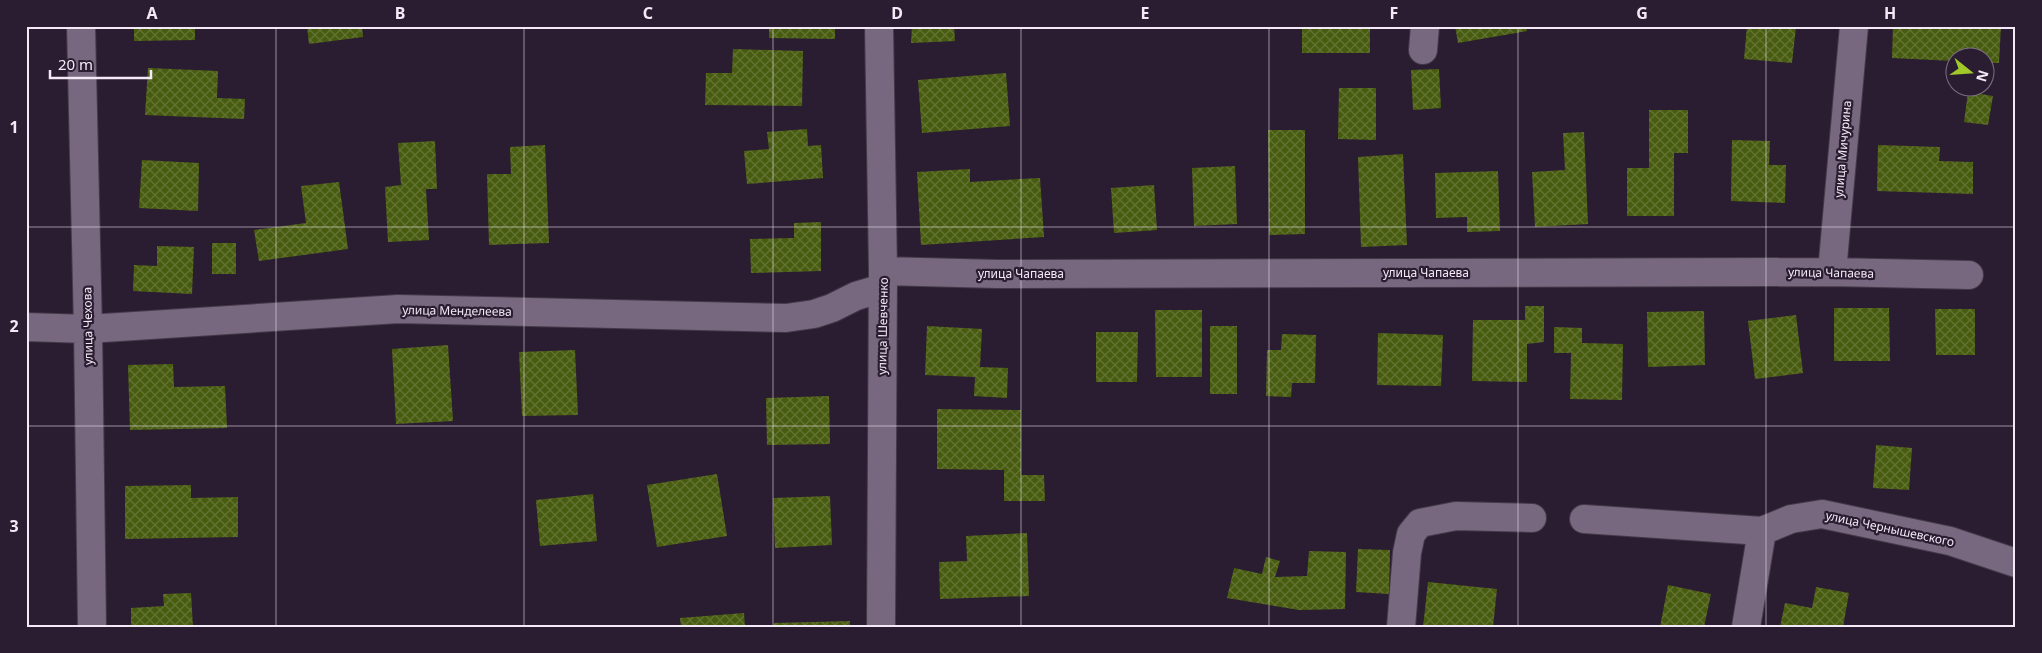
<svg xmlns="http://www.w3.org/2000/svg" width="2042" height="653" font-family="'Noto Sans',sans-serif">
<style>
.building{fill:url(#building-cross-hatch)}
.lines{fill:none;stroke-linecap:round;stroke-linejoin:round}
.minor-casing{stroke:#44394a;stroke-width:30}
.minor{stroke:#77677f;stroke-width:28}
.grid{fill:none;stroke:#f3e9f7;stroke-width:1;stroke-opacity:0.55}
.labels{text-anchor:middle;stroke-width:4.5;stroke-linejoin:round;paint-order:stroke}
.street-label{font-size:12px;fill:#f3e9f7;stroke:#2b1d31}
.neatline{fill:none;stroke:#f3e9f7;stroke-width:2}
.grid-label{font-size:16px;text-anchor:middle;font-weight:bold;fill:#f3e9f7}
</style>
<defs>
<pattern id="building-cross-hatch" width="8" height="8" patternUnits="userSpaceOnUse" patternTransform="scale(1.25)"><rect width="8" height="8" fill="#485c0f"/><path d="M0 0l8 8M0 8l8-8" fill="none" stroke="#637333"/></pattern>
</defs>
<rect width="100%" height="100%" fill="#2b1d31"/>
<!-- building -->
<path class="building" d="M134,26H195V40L134,41Z
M307,26H362L363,37L309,44Z
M769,26H835V39L769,38Z
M912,26H954L955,41L911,43Z
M1302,26H1370V53H1302Z
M1455,26H1526L1527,31L1458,43Z
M1747,26L1796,27L1792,63L1744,59Z
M1893,26H2001L1999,63H1984V58H1954V61L1892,58Z
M733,49L803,51L802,106L705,105L706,73H732Z
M148,68L218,71L217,98L245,99L244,119L145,115Z
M1439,69L1441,108L1413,110L1411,70Z
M1006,73L1010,126L922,133L918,80Z
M1339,88H1376V140L1338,139Z
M1968,92L1993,96L1988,125L1964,122Z
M1649,110H1688V153H1674V216H1627V168H1649Z
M807,129L808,146L821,145L823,178L747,184L744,151L769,149L767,132Z
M1268,130H1305V234L1269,235Z
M1584,132L1588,224L1535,227L1532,172L1565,170L1563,133Z
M1732,140L1770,141L1769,165H1786L1785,203L1731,201Z
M435,141L437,189H426L429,240L388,242L385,187L401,185L398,143Z
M545,145L549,243L489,245L487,174H511L510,147Z
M1878,145L1940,147L1939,161L1973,162V194L1877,191Z
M1403,154L1407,245L1361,247L1358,157Z
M142,160L199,163L198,211L139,208Z
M1235,166L1237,224L1194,226L1192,168Z
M970,169V182L1040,178L1044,237L921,245L917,172Z
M1498,171L1500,231L1467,232V217L1436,218L1435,173Z
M339,182L348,249L259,261L254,230L306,223L301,186Z
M1154,185L1157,230L1114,233L1111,188Z
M821,222V271L751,273L750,239L794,238V223Z
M212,243H236V274H212Z
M157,246L194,247L192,294L133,291L134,265L157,266Z
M1525,306H1544V342L1527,344V382L1472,381L1473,320H1525Z
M1834,308H1889L1890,361H1834Z
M1935,309H1975V355H1936Z
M1155,310H1202V377H1156Z
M1704,311L1705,365L1648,367L1647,312Z
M1796,315L1803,373L1755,379L1748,321Z
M927,326L982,329L980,367L1008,368L1007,398L974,396L975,377L925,375Z
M1210,326H1237V394H1210Z
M1554,327L1582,328V343L1623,344L1622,400L1570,399L1571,353H1554Z
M1096,332H1138L1137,382H1096Z
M1378,333L1443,335L1441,386L1377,385Z
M1282,334L1316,335L1315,383H1292L1291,397L1266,396L1267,350H1281Z
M448,345L453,421L396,424L392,349Z
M575,350L578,415L522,416L519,352Z
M173,364L174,387L225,386L227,428L130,430L128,365Z
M26,374H29L28,404H26Z
M829,396L830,444L767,445L766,398Z
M937,409L1021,410V475H1044L1045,501H1004V470L937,469Z
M1876,445L1912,448L1909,490L1873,488Z
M717,474L727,536L657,547L647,485Z
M191,485V498L238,497V537L125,539V486Z
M593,494L597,541L540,546L536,500Z
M830,496L832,545L775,548L773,498Z
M1027,533L1029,596L940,599L939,562L967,561L966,536Z
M1358,549L1390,550L1389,594L1356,592Z
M1309,551L1346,552L1345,609L1299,610L1227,598L1234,568L1262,574L1266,557L1280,561L1275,577L1307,576Z
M1428,582L1497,589L1493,627H1423Z
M1668,585L1711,594L1704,627H1660Z
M1816,587L1849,593L1843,627H1780L1785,603L1812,608Z
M191,593L193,627H131V608L164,606L163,594Z
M744,613L745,627H681L680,618Z
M850,621V627H774V623Z"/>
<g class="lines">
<defs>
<path id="minor" d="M81,26L88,329L92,627
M879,26L883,271L881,627
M1423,50L1425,26
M883,271L997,274L1832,272L1969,275
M1832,272L1854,26
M26,327L88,329L398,309L786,318L814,314L832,308L856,296L883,288
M1584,519L1762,531L1791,519L1822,514L1950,541L2016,563
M1401,627L1407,553L1411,534L1420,523L1456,516L1532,518
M1746,627L1762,531"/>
</defs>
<!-- minor casing -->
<use href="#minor" class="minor-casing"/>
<!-- minor -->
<use href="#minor" class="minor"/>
</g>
<!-- grid -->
<path class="grid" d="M276,26V627M524,26V627M773,26V627M1021,26V627M1269,26V627M1518,26V627M1766,26V627M26,227H2016M26,426H2016"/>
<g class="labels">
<!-- street labels -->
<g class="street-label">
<text transform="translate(1843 149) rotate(-85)" y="4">улица Мичурина</text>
<text x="1426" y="277">улица Чапаева</text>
<text transform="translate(1831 273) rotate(1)" y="4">улица Чапаева</text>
<text x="1021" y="278">улица Чапаева</text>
<text transform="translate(457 311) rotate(1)" y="4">улица Менделеева</text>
<text transform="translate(88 326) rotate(-91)" y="4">улица Чехова</text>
<text transform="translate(883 326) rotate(-89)" y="4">улица Шевченко</text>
<text transform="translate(1890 529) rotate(12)" y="4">улица Чернышевского</text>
</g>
</g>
<!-- border -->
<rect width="2042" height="653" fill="none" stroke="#2b1d31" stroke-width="55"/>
<!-- north arrow -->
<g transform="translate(1970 72) rotate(107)"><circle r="24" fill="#2b1d31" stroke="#7b6f80"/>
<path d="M0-4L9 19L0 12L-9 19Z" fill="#a1c92a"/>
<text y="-8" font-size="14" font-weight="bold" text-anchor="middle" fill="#f3e9f7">N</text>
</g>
<!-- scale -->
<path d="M50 70v8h101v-8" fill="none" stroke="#f3e9f7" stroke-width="2.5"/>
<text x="58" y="70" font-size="15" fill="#f3e9f7" stroke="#2b1d31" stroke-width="4" paint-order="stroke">20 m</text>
<rect x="28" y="28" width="1986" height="598" class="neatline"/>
<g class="grid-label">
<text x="152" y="19">A</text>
<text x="400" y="19">B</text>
<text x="648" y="19">C</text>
<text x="897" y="19">D</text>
<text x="1145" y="19">E</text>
<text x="1394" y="19">F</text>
<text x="1642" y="19">G</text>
<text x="1890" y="19">H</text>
<text x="14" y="133">1</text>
<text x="14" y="332">2</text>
<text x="14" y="532">3</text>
</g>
</svg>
